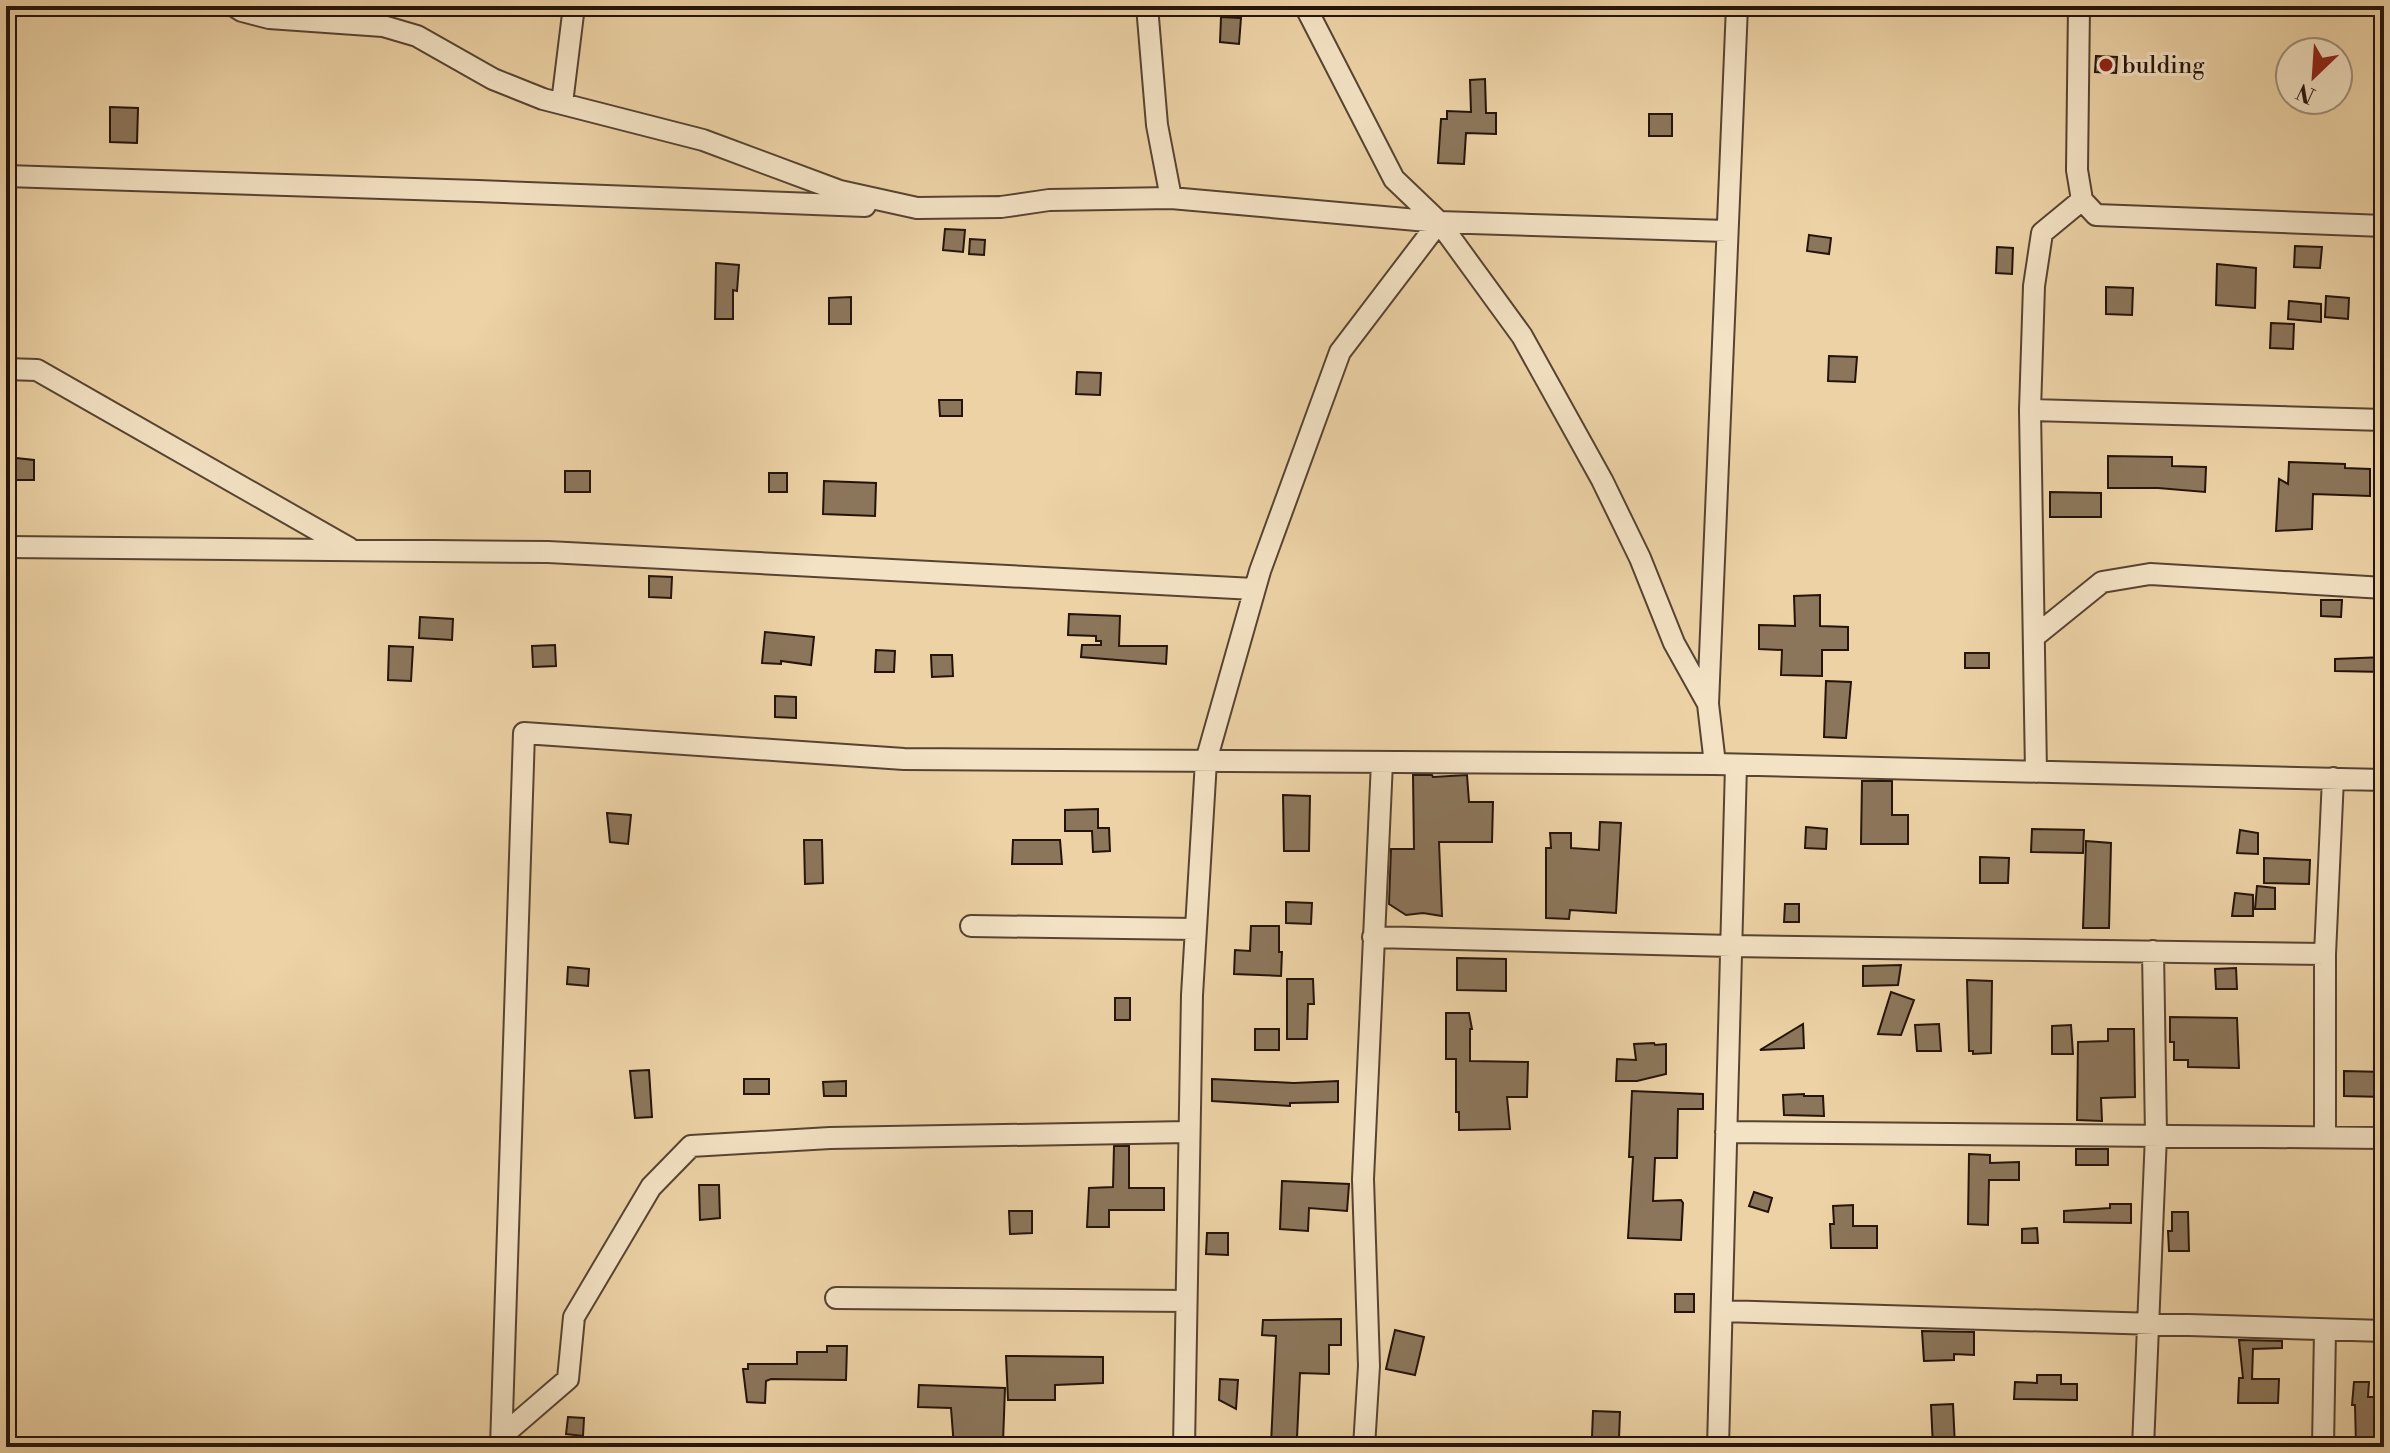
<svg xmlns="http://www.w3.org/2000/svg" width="2390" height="1453" font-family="'Libre Bodoni',serif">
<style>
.building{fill:#8c765b;stroke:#25130b;stroke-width:2}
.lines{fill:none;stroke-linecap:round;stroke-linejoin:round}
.minor-casing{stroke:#574332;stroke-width:24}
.minor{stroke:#f3e2c4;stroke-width:20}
.poi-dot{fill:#8f2418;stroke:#f3e2c4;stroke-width:3}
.labels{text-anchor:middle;stroke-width:6;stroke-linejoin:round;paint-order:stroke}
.poi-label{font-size:24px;fill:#25130b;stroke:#f3e2c4;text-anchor:start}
</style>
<rect width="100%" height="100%" fill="#ecd2a5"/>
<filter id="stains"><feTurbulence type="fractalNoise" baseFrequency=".0025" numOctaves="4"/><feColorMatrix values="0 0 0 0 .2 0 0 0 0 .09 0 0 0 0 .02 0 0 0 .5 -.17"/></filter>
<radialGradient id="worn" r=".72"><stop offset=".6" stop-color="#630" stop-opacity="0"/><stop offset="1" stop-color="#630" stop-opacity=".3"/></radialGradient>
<!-- building -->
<path class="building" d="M1221,17L1241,18L1239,44L1220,42Z
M2096,56L2117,57L2116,73L2095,72Z
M1485,79L1486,113H1496V134L1466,133L1464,164L1438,163L1441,119H1447V111L1471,112L1470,80Z
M110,107L138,108L137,143L110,142Z
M1649,114H1672V136H1649Z
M945,229L965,230L963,252L943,250Z
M1809,235L1831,238L1829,254L1807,251Z
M970,239L985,240L984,255L969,254Z
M2295,246L2322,247L2320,268L2294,267Z
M1997,247L2013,248L2012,274L1996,273Z
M716,263L739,265L737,291L733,290V319H715Z
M2217,264L2256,268L2255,308L2216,305Z
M2106,287L2133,288L2132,315L2106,314Z
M2326,296L2349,298L2348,319L2325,317Z
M851,297V324H829V298Z
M2289,301L2321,304V322L2288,319Z
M2271,323L2294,324L2293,349L2270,348Z
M1829,356L1857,357L1855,382L1828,381Z
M1077,372L1101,373L1100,395L1076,394Z
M939,400H962V416H940Z
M2108,456L2172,457V466L2206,467L2205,492L2158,488H2108Z
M16,458L34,460V480H14Z
M2289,462L2345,464V468L2370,469V496L2313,494L2312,529L2276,531L2279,479L2288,484Z
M565,471H590V492H565Z
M769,473H787V492H769Z
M824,481L876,483L875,516L823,514Z
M2050,492L2101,493V517H2050Z
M649,576L672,577L671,598L649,597Z
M1820,595V626L1848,627V650H1822V676L1781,675L1782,650L1759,649V625L1795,626L1794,596Z
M2321,600H2342L2341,617L2321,616Z
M1069,614L1120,616L1119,646H1167L1166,664L1081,657L1082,645H1101V641H1096V636L1068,635Z
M420,617L453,619L452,640L419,638Z
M765,632L814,637L811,665L781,661V664L762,663Z
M555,645L556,666L533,667L532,646Z
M389,646L413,647L411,681L388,680Z
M876,650L895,651L894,672H875Z
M1965,653H1989V668H1965Z
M931,655H952L953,676L932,677Z
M2384,657V672L2335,671V659Z
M1826,681L1851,682L1846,738L1824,737Z
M775,696L796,697V718L775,717Z
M1413,775H1432L1433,777L1467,775L1469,802H1493L1492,842H1439L1442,916L1423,913L1406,915L1389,904L1391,849H1414Z
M1862,781H1892V815H1908V844H1861Z
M1283,795L1310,796L1309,851H1284Z
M1098,809V828H1109L1110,851L1093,852L1092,831H1065V810Z
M607,813L631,815L628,844L610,842Z
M1600,822L1621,823L1616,913L1570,910L1569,919L1546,918V848H1551L1550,833H1571V848L1599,850Z
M1806,827L1827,829L1826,849L1805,848Z
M2032,829L2084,830L2083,853L2031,852Z
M2240,830L2258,833V854L2237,853Z
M804,840H822L823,883L805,884Z
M1013,840H1060L1062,864H1012Z
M2086,841L2111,843L2109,928H2083Z
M1980,857L2009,858L2008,883H1980Z
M2264,858L2310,860L2309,884L2264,883Z
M2257,886L2275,888V909H2255Z
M2235,893L2253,895V916H2232Z
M1286,902L1312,903L1311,924L1286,923Z
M1785,904H1799V922H1784Z
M1251,926H1279V952H1282L1281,976L1234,974L1235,950L1250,951Z
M1457,958L1506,959V991L1457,990Z
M1901,965L1898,985L1863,986V966Z
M568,967L589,969L588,986L567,984Z
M2236,968L2237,989H2216L2215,969Z
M1287,979H1313L1314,1004H1308L1307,1039H1287Z
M1967,980L1992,981L1991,1053L1973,1054V1051H1969Z
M1891,992L1914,1000L1901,1035L1878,1034Z
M1115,998H1130V1020H1115Z
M1446,1013H1469L1472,1029H1470V1061L1528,1062L1527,1097H1507L1510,1129L1459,1130V1112H1456V1059H1446Z
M2170,1017L2237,1018L2239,1068L2188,1067V1060H2174V1042H2170Z
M1803,1024L1804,1048L1760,1050Z
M1939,1024L1941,1051H1917L1915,1025Z
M2071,1025L2073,1054H2052V1026Z
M1255,1029H1279V1050H1255Z
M2108,1029H2134L2135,1097L2101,1098L2102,1121L2077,1120L2078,1042L2108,1041Z
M1654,1043L1655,1045L1666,1044V1074L1637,1081H1616L1617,1059L1636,1060L1634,1044Z
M649,1070L652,1117L635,1118L630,1071Z
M2344,1071L2384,1072V1097L2344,1096Z
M744,1079H769V1094H744Z
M1212,1079L1294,1083L1338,1081V1102L1290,1103V1106L1212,1101Z
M846,1081V1096H824L823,1082Z
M1632,1091L1703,1094V1109H1678L1677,1158H1655L1653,1201L1681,1200L1683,1203L1681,1240L1628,1238L1633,1157H1629Z
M1804,1094V1096H1823L1824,1116L1784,1115L1783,1095Z
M1114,1146H1129V1188H1164V1210H1109V1227H1087L1089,1188L1113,1187Z
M2076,1149H2108V1165H2076Z
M1969,1154L1990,1155V1163L2019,1162V1180H1989L1988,1225L1968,1224Z
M1282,1181L1349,1184L1347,1211L1309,1208L1308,1231L1280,1229Z
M699,1185H719L720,1218L700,1220Z
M1754,1192L1772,1198L1768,1212L1749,1206Z
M2110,1204H2131V1223L2064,1222V1211L2110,1208Z
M1853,1205V1226H1877V1248H1831L1830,1224H1834L1833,1206Z
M1009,1211H1032V1233L1010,1234Z
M2172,1212H2188L2189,1251H2169L2168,1231H2172Z
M2037,1228L2038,1243H2022V1229Z
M1207,1233H1228V1255L1206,1254Z
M1675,1294H1694V1312H1675Z
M1341,1319V1345H1329V1374L1300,1373L1297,1438H1292V1445L1271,1444L1276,1336L1262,1335L1263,1320Z
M1395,1330L1424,1337L1415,1375L1386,1369Z
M1922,1331L1974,1332V1355L1954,1354V1360L1924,1361Z
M2239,1340L2282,1341V1348L2253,1349L2252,1379H2279L2278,1403H2238L2239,1378H2243Z
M827,1346H847L846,1380L771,1379L766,1381L765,1403L747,1402L743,1369H748V1364H797V1352H827Z
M1006,1356L1103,1357V1383L1055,1385V1400H1008Z
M2037,1375H2061V1384H2077V1400L2014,1399L2015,1382L2037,1383Z
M1220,1379L1238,1380L1236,1409L1219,1400Z
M2354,1382H2369L2368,1397H2384V1445H2356L2355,1405H2352Z
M919,1385L1005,1388L1003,1442H974V1447H954L951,1408L918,1407Z
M1953,1404L1955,1447H1933L1931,1405Z
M1593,1411L1620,1412L1619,1438L1592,1437Z
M568,1417L584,1418L583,1436L566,1434Z"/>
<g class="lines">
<defs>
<path id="minor" d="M234,6L242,11L269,18L383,26L417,36L493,79L543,99L703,140L840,191L917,208L1001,207L1049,200L1171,198L1439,222L1727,231
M1147,6L1157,125L1171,198
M1305,6L1394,179L1439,222L1522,336L1602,480L1640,558L1674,643L1708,704
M2079,6L2077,170L2082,200L2096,215L2384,226
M562,103L574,6
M6,176L478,191L865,206
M6,369L37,370L349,548
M2030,410L2384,420
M6,547L548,552L1254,589
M2034,637L2102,582L2150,574L2384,588
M1715,764L1708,704L1737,6
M2036,772L2030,410L2034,286L2042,233L2082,200
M971,926L1196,929
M1373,937L1731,946L2325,954
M1726,1132L2384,1138
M2325,1137V954L2333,778
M836,1298L1186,1301
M1722,1311L2384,1331
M502,1436L568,1379L574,1317L651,1187L691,1146L830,1138L1189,1132
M501,1447L524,733L904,759L1715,764L2384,780
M1184,1447L1192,995L1206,761L1260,571L1340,352L1439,222
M1364,1447L1369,1366L1363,1179L1382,762
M1718,1447L1736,765
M2143,1447L2156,1135L2153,951
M2323,1447L2325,1330"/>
</defs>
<!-- minor casing -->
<use href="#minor" class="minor-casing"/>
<!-- minor -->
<use href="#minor" class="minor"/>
</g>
<!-- markers -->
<circle class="poi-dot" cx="2106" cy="65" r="8"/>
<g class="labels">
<!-- poi labels -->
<g class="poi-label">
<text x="2122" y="73">bulding</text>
</g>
</g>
<!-- margin -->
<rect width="2390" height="1453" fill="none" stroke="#ecd2a5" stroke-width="32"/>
<rect x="8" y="8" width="2374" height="1437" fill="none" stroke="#25130b" stroke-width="4"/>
<rect x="16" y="16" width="2358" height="1421" fill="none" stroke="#25130b" stroke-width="2"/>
<!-- north arrow -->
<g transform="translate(2314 76) rotate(205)"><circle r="38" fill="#f3e2c4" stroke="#a18f7a" stroke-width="2"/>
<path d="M0-6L14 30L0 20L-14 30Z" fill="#8f2418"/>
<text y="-12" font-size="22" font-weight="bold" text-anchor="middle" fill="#25130b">N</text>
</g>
<rect width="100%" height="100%" filter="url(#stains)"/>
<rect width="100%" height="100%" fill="url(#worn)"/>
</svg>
